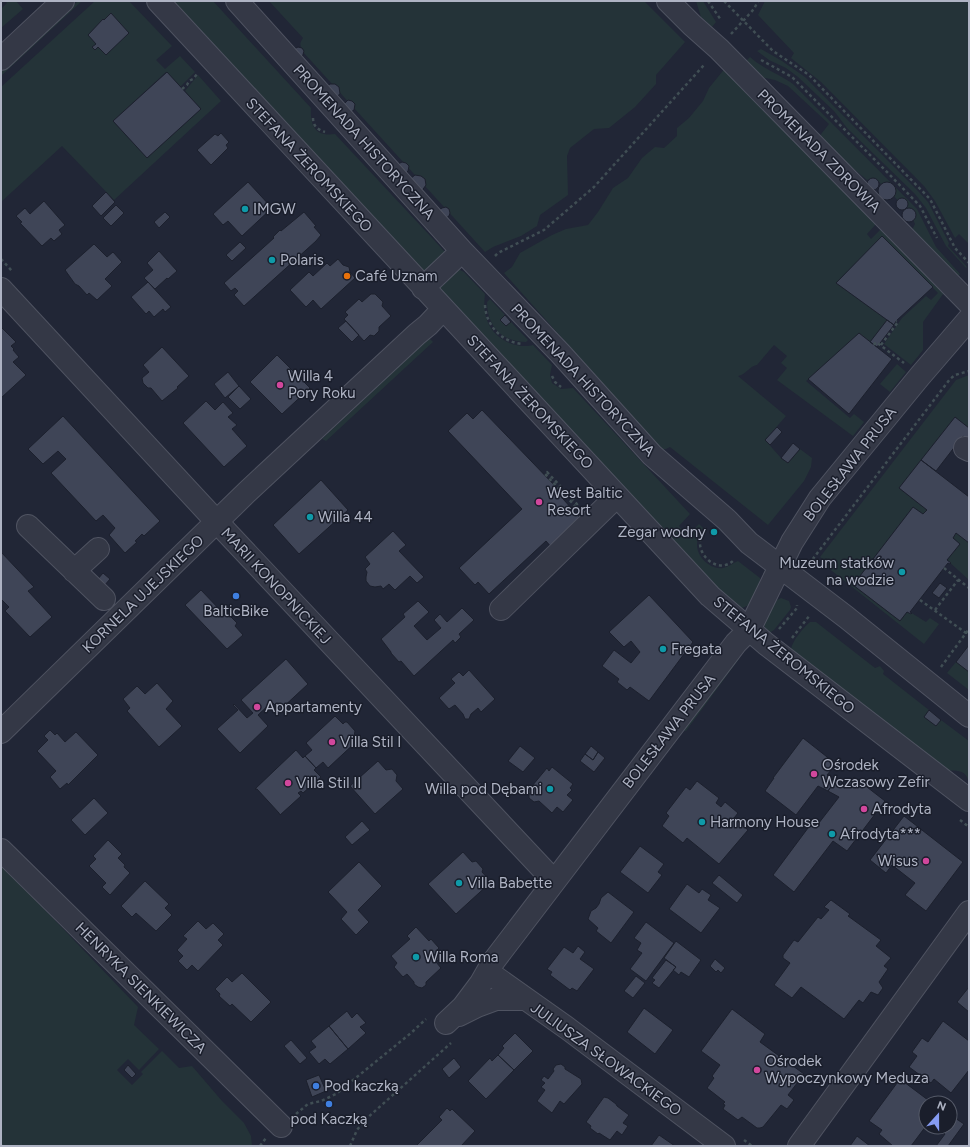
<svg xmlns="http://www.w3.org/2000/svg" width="970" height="1147" font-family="Figtree,sans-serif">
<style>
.green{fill:#243338}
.building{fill:#3f4557;stroke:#1c202d}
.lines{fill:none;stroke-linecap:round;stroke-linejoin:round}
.minor-casing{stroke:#4f5361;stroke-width:24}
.path{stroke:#404e54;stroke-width:2.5;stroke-dasharray:3 3;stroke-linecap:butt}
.minor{stroke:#343846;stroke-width:22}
.culture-dot{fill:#0f9aa8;stroke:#1a1e2b;stroke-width:1.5}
.food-dot{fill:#e8710a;stroke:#1a1e2b;stroke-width:1.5}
.hotel-dot{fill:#d1479c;stroke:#1a1e2b;stroke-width:1.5}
.shop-dot{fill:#3f7fe0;stroke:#1a1e2b;stroke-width:1.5}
.labels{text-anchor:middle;stroke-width:3;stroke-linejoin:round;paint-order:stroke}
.street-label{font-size:15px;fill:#aeb3c3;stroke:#1a1e2b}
.poi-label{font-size:15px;fill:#aeb3c3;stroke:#1a1e2b;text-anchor:start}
</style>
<rect width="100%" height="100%" fill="#212636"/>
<!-- green -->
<path class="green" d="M5,1H16L23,9L1,28V9L7,3Z
M78,1H82L1,76V71Z
M95,1H129L172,46L156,60L165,69L180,56L195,72L180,87L166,72L113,121L147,158L201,109L185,91L198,75L221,101L114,200L62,146L1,202V87Z
M170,1H213L311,108C310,125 315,137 335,134L434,240L444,251L446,256L424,274Z
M269,1H644L685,42L656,75V84L635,107L609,128L594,129L570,148L567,156L568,195L540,215L537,226L521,236L493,247L485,252L303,52C300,45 299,44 303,38Z
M696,1H703L716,22L712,27L701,17Z
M765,1H969V244L959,234L955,238L935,201L924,186L821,82L791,58L794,53L758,15Z
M761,49L782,61L805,77L918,191L928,202L949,243L948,246L967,267L966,268L946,246L926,208L915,194L847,128L834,111L798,77L786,68L769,60L757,51Z
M750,57C763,69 780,74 793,84L917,209L936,247L960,274L956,278L911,232L915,224L910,212L877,180L874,178L867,180L825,145L818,138L829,124L788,86L775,80L761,77L745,62Z
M726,67L878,222L867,234L871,239L883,227L946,290L923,322V350L911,365L884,344L902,318L926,296L931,300L938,293L894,248L836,283L887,320L870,342L811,377L806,381L850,418L854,414L864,422L853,436L777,380L787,368L781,363L787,356L774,345L757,365C749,366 746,375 738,376L786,416L765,440L781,458L788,463L800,449L812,458L811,467L804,481L768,525L670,447L666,449H661L504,273L512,267L520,253L552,235L566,229L588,225L598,212L613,188L628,178L642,158L655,147L664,148L677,136V128L689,118L703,101L709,88Z
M458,269L464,272L485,294C482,316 489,336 512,344C518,346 527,347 533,345L552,365L550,375L552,383L561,389L573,388L690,514L679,526L684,532L690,533L699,524L703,528C700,534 697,539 697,546C698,558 711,570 723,568C728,567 733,563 738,561L760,578L761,584C755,595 752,610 736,608L439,288Z
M490,299L505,315L500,320L506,326L511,322L528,340L526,342C502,342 487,326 487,302Z
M429,338L433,342L326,441L322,439Z
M897,364L906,372L890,392L880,384Z
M969,375V428L955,417L899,488L927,510L923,514L913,507L853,585L900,621L907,612L911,614L910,612L926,622L930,618L939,624L924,644L827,567L829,564L820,557L956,380Z
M956,533L969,543V580L947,560L960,544L953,538Z
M781,598L789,601L791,607L790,610L774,630L769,633L765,630L764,621L777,600Z
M810,622H816L875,668L880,666L884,671L883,674L929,710L924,717L936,726L941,720L969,741V786L968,785C970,773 959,769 948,771L791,649C793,640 803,628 810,622Z
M737,657L739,659L686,731L681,730Z
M956,662L969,672V690L947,673Z
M1,864L138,1007L134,1025L159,1049L139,1070L128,1059L117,1070L132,1085L143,1074L141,1072L162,1051L179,1068L192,1066L222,1101L244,1123L251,1136L252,1146H1Z"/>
<!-- building -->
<path class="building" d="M111,13L129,33L106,55L98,47L95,50L92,47L96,44L88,35L103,19L104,20Z
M298,47L302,48L304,51L302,58L294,49Z
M167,72L201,109L147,158L113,121Z
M330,84H335L339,87L340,94L336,97L326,87Z
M348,100L352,101L355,104L354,110L351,112L343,105Z
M221,133L229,142L226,145L228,148L211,165L197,150L215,134L218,136Z
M402,162L406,163L409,166L408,171L405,174L398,164Z
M415,175L421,176L425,179L426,185L421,192L410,179Z
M867 184a6 6 0 1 1 12 0a6 6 0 1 1-12 0Z
M248,182L272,208L242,236L228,221L223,225L213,214Z
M878 191a9 9 0 1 1 18 0a9 9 0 1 1-18 0Z
M106,192L115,202L101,216L92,206Z
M896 204a6 6 0 1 1 12 0a6 6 0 1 1-12 0Z
M44,201L65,225L59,230L62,234L54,241L51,238L42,246L20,223L22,222L16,216L25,208L30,214Z
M116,205L124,213L111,226L103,218Z
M446,207L449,209L450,213L449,216L446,218L439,210L442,208Z
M902 215a7 7 0 1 1 14 0a7 7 0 1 1-14 0Z
M165,212L170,217L159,228L154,222Z
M304,212L316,226L314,227L321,235L316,241L244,306L234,295L238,291L235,288L231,291L224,283L274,238L273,237L280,230L281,231Z
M882,236L933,287L896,321L894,325L836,283Z
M240,242L246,248L232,261L226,255Z
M94,244L107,257L113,252L122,262L105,279L112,286L97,300L89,293L87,295L79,286L75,284L65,270Z
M159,251L177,271L168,279L167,278L155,289L144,278L153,270L147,263Z
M338,259L343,265L349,267L350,272L355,278L321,309L313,300L306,307L290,290L309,272L313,276L327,263L330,266Z
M148,282L171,307L165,312L163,309L154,317L149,311L146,314L131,297Z
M371,294H375L383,302L382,306L391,316L379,327V331L374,336L370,335L364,341L344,319L348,315L345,312L359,299L362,302Z
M505,315L511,322L506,326L500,320Z
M887,320L894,325L877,347L870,342Z
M346,321L359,335L352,342L338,328Z
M1,327L16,342L11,346L14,349L13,350L19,357L13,362L26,375L1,398Z
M859,333L892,359L849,414L808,379Z
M162,347L189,376L177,387L178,388L162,401L151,388H148L143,383L142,378L149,372L143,365Z
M277,355L310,388L282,414L250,382Z
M228,372L239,386L225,398L214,384Z
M239,386L251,399L240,409L228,397Z
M206,401L215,410L223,402L233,413L228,417L237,425L232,429L247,446L224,467L183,423Z
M482,410L557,488L555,490L581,519L552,548L546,541L489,594L478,582L475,585L459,568L522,509L448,431L467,413L473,419Z
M63,416L160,521L144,536L142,534L135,541L137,542L125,553L109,535L115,528L103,515L96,521L51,473L66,459L58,451L43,464L28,449Z
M955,417L969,428V441L963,436L936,471L921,460Z
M777,427L782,432L770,445L765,440Z
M793,443L800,449L788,463L781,458Z
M921,460L969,497V543L956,533L953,538L960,544L947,560L951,563L950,564L948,563L944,568L910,612L912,613L911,614L907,612L900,621L853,585L913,507L923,514L927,510L899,488Z
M321,480L348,510L299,554L273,525Z
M393,531L406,545L399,551L424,577L417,583L410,576L395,590L389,584L383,589L381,586L375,587L370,586L366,581V577L367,572L365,569L370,564L365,557Z
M1,552L34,587L28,591L52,617L30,637L5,611L9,607L1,599Z
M103,573L110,579L104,586L97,580Z
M940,583L947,588L939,598L932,593Z
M201,590L221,611L223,609L237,623L235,626L243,635L227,649L185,605Z
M649,595L693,642L649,701L630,687L627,690L617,682L619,679L602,666L614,650L631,663L640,652L631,641L624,647L609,632Z
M418,601L429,612L414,626L427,640L441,628L434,620L440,614L447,622L462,608L474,620L459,634L461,637L455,643L453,640L414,676L401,661L399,662L391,653V652L381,639L405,617L403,614Z
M969,645V672L956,662Z
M286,659L308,684L280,710L272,702L258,715L268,726L240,753L217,729L238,710L233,705L234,704L247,718L253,713L241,700Z
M469,670L495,699L481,712L478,708L471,714L469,719H465L463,714L455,705L449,709L439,698L455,683L451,679L459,672L463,676Z
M157,683L173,701L166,709L182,726L159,747L127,711L130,708L123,699L137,686L145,694Z
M929,710L941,720L936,726L924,717Z
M335,716L343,724L345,722H347L355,731L354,736L358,740L328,768L323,762L316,768L305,756L312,750L306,743Z
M50,730L55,735L57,733L65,742L76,732L98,755L68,785L67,783L60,789L50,777L56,771L37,751L48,740L44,736Z
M803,738L836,764L827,775L835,781L828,791L818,786L796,815L765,791L774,778H773Z
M520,746L535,758L523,772L508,761Z
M591,746L598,752L593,760L585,754Z
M296,750L303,758L305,756L316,768L314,770L321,777L303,793L301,791L298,793L301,796L280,815L279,813L257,789H255Z
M598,752L605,758L594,772L580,761L585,754L593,760Z
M378,761L386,770L392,769L397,775L396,781L403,789L375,814L350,786Z
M552,767L573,784L570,788L572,790L567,795L573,800L563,812L557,807L552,813L539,801L534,802L529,798V793L527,792L547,768L549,771Z
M854,777L885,801L847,851L833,841L794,892L773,875L811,824L815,828L839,797L828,791L835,781L845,788Z
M697,781L719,798L716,803L721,807L725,802L738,813L734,818L748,830L719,864L687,838L683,843L662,826L669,816L666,813L686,787L690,790Z
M94,798L108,813L85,835L71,820Z
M904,816L963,862L926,911L905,895L915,883L892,865L886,873L870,860Z
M362,821L370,830L352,845L345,837Z
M108,840L122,854L118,858L125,865L124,867L130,873L110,895L102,887L106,883L89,866L96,859L93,856Z
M640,846L664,864L658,872L662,875L648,893L620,872Z
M463,852L472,862L476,861L483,869L482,872L491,882L456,914L428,884Z
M359,862L382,886L358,910L369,922L356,935L341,919L347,912L328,892Z
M719,875L743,895L737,903L712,883Z
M145,881L169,904L165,908L172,915L156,931L136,913L132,917L121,906Z
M687,884L699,893L702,889L711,895L708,900L720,908L701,933L669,909Z
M608,892L634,912L611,943L596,931L598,928L588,919L591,911L596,908L599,904L601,898Z
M831,900L850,914L848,916L881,940L876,946L891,958L884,966L888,969L879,982L883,988L878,995L871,992L863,1003L859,1000L844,1019L801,987L792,998L774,985L790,963L783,958V955L794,940L798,942L818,917L821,919L829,910L824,907Z
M198,921L206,929L213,923L224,934L218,940L223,945L198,971L192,965L187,970L178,961L183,956L177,950L187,939L183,936Z
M646,922L674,943L646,981L630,969L642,953L637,950L641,943L634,938Z
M416,927L429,941L431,939L439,948L436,951L441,957L436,962L441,968L426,982V985L422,988L418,987L414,984V982L407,974L403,977L394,967L397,963L391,956L410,939L407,936Z
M676,941L701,960L689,977L681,972L679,975L673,970L676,967L664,958Z
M578,946L585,952L580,959L594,969L577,991L572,988L570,990L550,975L552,972L547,969L564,947L573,953Z
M715,959L725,968L721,973L718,970L716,972L710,966Z
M666,960L676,967L659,988L652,983L655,980L652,978Z
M242,973L271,1002L251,1022L232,1004L230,1006L219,996L220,994L215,989L227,977L232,982Z
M636,976L645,983L633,998L624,991Z
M969,987V1012L957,1002Z
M644,1008L673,1030L655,1054L627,1032Z
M732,1009L765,1034L760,1042L804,1074L788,1095L794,1100L787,1109L781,1105L763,1127L760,1128H757L742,1117L738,1120L723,1109L725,1105L723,1104L725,1102L707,1088L714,1078L712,1076L720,1065L701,1051Z
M347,1011L352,1018L357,1013L366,1023L360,1027L366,1033L348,1049L329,1026Z
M943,1021L969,1041V1070L951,1093L934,1079L931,1083L909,1067L917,1056L912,1052L922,1038L928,1042Z
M329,1026L348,1049L330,1064L325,1059L319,1064L309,1052L316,1047L311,1041Z
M515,1033L533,1051L514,1070L498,1055L504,1048L502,1046Z
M291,1040L307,1058L300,1064L284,1046Z
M498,1055L514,1070L486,1099L468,1081L490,1058L492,1061Z
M454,1058L461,1067L449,1078L442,1069Z
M561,1064L565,1067V1069L581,1079L582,1084L564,1104L560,1101L552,1113L537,1101L545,1090L541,1087L545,1083L541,1080L544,1076L548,1079L554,1071L553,1069L556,1065Z
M128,1065L136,1074L132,1078L124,1070Z
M319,1075L326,1091L312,1097L306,1080Z
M900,1079L932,1103H926V1126L911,1146H893L879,1134L882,1130L869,1121Z
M604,1097L608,1098L616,1104L617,1106L629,1115L623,1123L628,1126L622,1135L617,1131L610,1140L599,1133L598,1134L590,1128L591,1126L586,1122Z
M447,1108L450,1111L452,1109L475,1131L461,1146H416L442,1120L439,1117Z
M955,1118L964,1124L948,1146H936L945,1134L944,1133L948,1127H950V1124Z
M659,1135L675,1146H651Z
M857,1136L870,1146H850Z"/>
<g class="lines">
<defs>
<path id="minor" d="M158,1L710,596L766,644L969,800
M237,1L462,251L560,353L652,455L727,520L749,543L846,617L969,716
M668,1L692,25L719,49L969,303
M1,59L63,1
M423,288L462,251
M1,289L217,522L554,881
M965,448L969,450
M28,526L104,599
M74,571L98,549
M501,609L617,496
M1,732L247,492L417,334L428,325L443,309
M1,850L281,1126
M488,972L567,1028L724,1146
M459,1015L477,1006L496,999H525
M446,1023L463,1007L481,983L493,962L736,643L749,630L792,542L820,498L920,376L969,319
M799,1146L969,912"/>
</defs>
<!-- minor casing -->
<use href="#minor" class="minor-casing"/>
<!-- path -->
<path class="path" d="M708,1L721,20
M724,1L773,51L809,75L930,199L955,248L969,263
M731,34L754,9L758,1
M761,60L792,77L887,172L920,206L937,238
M182,89L187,85L189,81L193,79L198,73
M313,118C313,126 318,130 325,132
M495,256L498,253L544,230L594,187L704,65
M1,259L12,271
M485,305C486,326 502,342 522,344
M874,345L876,342L904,363
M881,345L898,322L896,321
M552,376L555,382L561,387
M576,507L545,474L547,472L577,504L579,502
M706,528C687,548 717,579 735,559
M809,564L950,379L955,375L969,371
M944,568L969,588
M920,600L966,633
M935,610L958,580
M779,629L797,608V605
M792,638L810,615
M941,667L969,629
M960,820L969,827
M296,1114L308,1104L321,1101L336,1094L411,1033L426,1019
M744,1140L752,1146
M1,1145L2,1146
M260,1146L266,1138
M350,1146L357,1130L365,1120L451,1043"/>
<!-- minor -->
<use href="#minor" class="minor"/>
</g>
<!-- markers -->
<g class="culture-dot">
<circle cx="245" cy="209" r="4"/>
<circle cx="272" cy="260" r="4"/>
<circle cx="310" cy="517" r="4"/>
<circle cx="714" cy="532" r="4"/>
<circle cx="902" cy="572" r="4"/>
<circle cx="663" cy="649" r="4"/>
<circle cx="550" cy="789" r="4"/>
<circle cx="702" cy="822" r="4"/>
<circle cx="832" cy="834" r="4"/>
<circle cx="459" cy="883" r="4"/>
<circle cx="416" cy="957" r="4"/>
</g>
<circle class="food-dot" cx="347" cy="276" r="4"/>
<g class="hotel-dot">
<circle cx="280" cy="385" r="4"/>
<circle cx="539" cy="502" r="4"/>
<circle cx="257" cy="707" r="4"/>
<circle cx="332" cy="742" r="4"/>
<circle cx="814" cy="774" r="4"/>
<circle cx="288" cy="783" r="4"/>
<circle cx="864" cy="809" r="4"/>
<circle cx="926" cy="861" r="4"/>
<circle cx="757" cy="1070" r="4"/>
</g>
<g class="shop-dot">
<circle cx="236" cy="596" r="4"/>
<circle cx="316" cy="1086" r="4"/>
<circle cx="329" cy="1104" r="4"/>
</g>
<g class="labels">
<!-- street labels -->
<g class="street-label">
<text transform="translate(364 142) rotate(48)" y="5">PROMENADA HISTORYCZNA</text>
<text transform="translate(819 151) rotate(45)" y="5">PROMENADA ZDROWIA</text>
<text transform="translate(309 165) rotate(47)" y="5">STEFANA ŻEROMSKIEGO</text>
<text transform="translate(583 380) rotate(47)" y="5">PROMENADA HISTORYCZNA</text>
<text transform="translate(530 402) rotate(47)" y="5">STEFANA ŻEROMSKIEGO</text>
<text transform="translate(850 464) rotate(-52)" y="5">BOLESŁAWA PRUSA</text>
<text transform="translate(276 586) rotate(47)" y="5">MARII KONOPNICKIEJ</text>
<text transform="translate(143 594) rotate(-44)" y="5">KORNELA UJEJSKIEGO</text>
<text transform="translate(784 655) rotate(39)" y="5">STEFANA ŻEROMSKIEGO</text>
<text transform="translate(669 731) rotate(-52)" y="5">BOLESŁAWA PRUSA</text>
<text transform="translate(141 988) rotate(45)" y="5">HENRYKA SIENKIEWICZA</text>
<text transform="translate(606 1059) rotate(36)" y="5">JULIUSZA SŁOWACKIEGO</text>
</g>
<!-- poi labels -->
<g class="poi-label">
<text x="253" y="214">IMGW</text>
<text x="280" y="265">Polaris</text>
<text x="355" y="281">Café Uznam</text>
<text x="288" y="381">Willa 4<tspan x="288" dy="17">Pory Roku</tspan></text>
<text x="547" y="498">West Baltic<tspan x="547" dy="17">Resort</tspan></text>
<text x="318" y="522">Willa 44</text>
<text x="706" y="537" text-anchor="end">Zegar wodny</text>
<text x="894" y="568" text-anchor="end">Muzeum statków<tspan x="894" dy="17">na wodzie</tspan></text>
<text x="236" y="616" text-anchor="middle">BalticBike</text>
<text x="671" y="654">Fregata</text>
<text x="265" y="712">Appartamenty</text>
<text x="340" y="747">Villa Stil I</text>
<text x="822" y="770">Ośrodek<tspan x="822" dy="17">Wczasowy Zefir</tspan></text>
<text x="296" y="788">Villa Stil II</text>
<text x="542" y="794" text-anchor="end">Willa pod Dębami</text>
<text x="872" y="814">Afrodyta</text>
<text x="710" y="827">Harmony House</text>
<text x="840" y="839">Afrodyta***</text>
<text x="918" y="866" text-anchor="end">Wisus</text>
<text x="467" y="888">Villa Babette</text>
<text x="424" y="962">Willa Roma</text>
<text x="765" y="1066">Ośrodek<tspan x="765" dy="17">Wypoczynkowy Meduza</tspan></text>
<text x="324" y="1091">Pod kaczką</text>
<text x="329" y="1124" text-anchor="middle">pod Kaczką</text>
</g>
</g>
<!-- border -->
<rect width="970" height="1147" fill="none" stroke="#aeb3c3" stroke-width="4"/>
<!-- north arrow -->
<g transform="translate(938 1115) rotate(21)"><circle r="19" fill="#1a1e2b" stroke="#555a68"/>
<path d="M0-3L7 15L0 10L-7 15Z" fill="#859bf2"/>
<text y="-6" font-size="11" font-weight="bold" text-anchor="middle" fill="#aeb3c3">N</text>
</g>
</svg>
